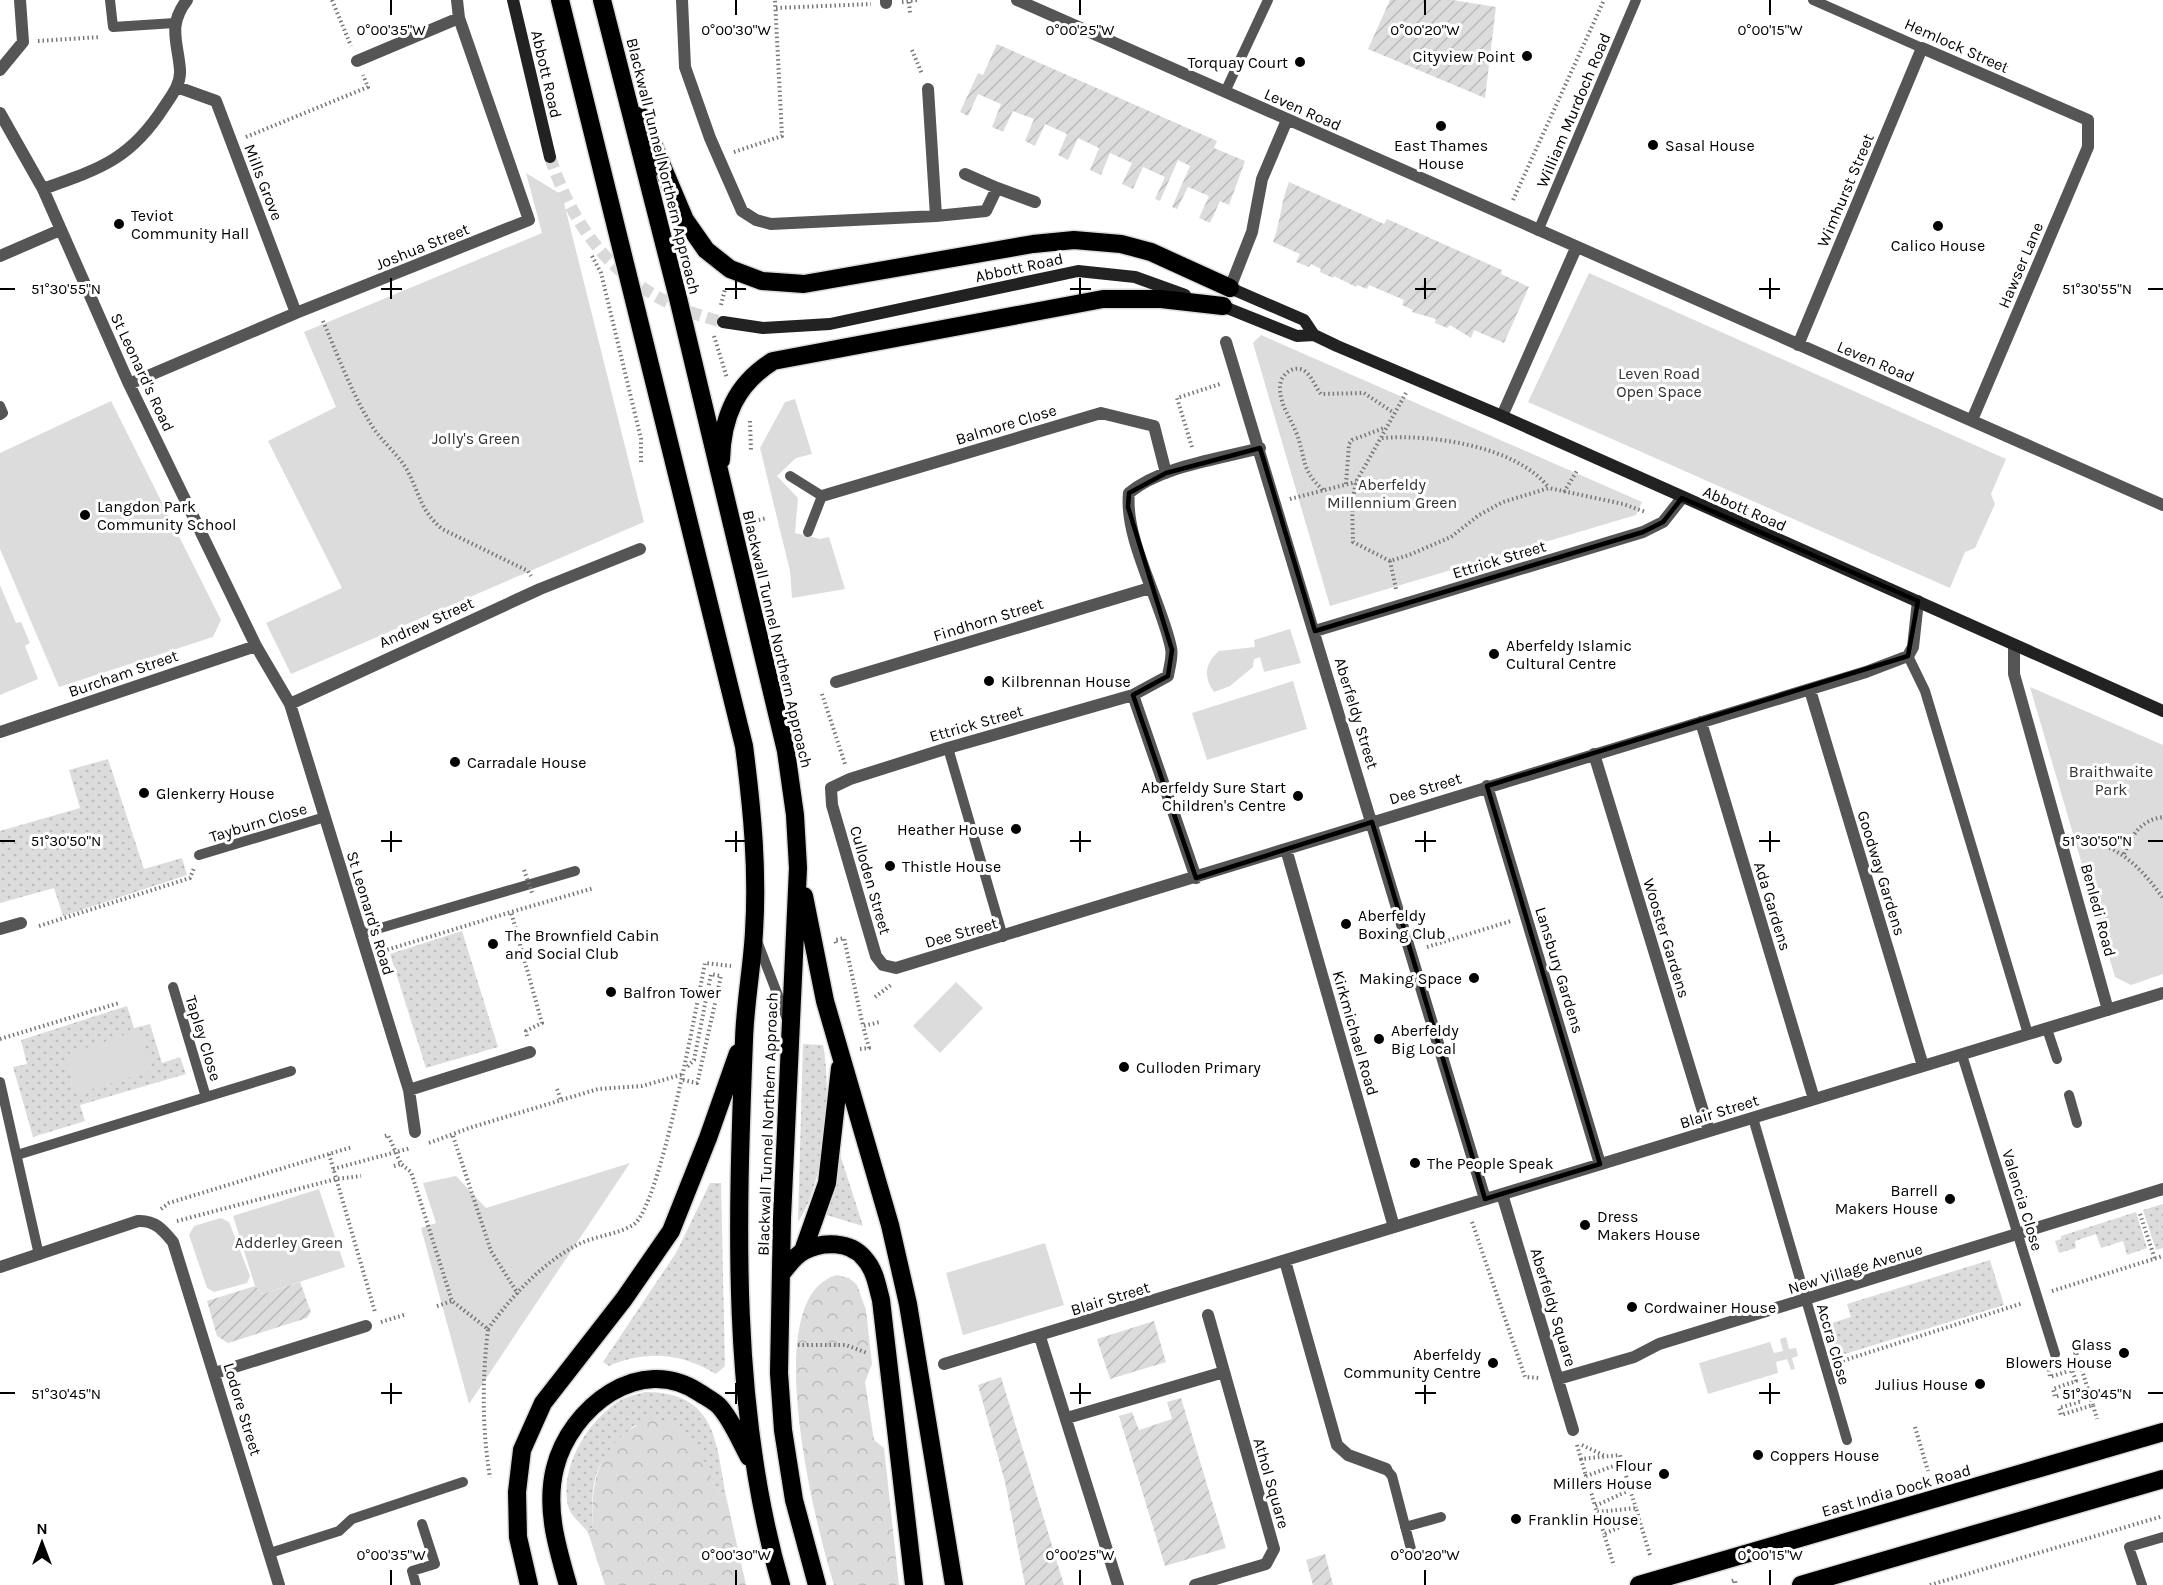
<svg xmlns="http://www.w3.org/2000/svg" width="2163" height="1585" font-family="Karla,sans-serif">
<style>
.grass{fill:url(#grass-dots)}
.forest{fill:url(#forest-crowns)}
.park{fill:#dcdcdc}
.garden{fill:url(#garden-furrows)}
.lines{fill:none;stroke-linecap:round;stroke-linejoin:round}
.secondary-tunnel{stroke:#d9d9d9;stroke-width:12;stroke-dasharray:12 6;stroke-linecap:butt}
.highway-casing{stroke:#dbdbdb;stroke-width:21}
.path{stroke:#777;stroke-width:4;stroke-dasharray:1.5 3;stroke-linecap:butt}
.lane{stroke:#555;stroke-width:10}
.street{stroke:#555;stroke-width:12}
.secondary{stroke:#222;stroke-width:12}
.highway{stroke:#000;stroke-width:18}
.path-bridge{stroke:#777;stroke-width:4;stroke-dasharray:1.5 3;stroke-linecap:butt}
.marked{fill:none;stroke:#000;stroke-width:4.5;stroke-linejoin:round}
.ticks{fill:none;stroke:#000;stroke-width:2}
.poi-dot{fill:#000;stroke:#fff;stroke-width:2}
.labels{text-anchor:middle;stroke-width:6;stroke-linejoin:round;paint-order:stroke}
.street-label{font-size:16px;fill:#000;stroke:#fff}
.poi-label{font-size:16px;fill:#000;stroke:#fff;text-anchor:start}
.park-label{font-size:16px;fill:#333;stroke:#fff}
.ticks-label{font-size:15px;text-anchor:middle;fill:#000;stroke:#fff;stroke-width:6;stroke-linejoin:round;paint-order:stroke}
</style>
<defs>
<pattern id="grass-dots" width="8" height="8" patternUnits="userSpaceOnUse" patternTransform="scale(1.5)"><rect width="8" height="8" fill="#dcdcdc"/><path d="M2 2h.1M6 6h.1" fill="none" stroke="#bbb" stroke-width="1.8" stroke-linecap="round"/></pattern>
<pattern id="forest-crowns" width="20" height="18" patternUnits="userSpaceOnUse" patternTransform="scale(1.5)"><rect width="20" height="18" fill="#dcdcdc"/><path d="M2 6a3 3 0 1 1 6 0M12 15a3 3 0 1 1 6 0" fill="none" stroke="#bbb"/></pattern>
<pattern id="garden-furrows" width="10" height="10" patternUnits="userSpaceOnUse" patternTransform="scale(1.5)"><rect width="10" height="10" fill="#dcdcdc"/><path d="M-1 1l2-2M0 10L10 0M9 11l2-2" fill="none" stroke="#bbb"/></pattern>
</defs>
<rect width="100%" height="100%" fill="#fff"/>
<!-- grass -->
<path class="grass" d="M108,759L144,869L182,858L187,875L63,916L54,888L0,903V831L80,808L69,770Z
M462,931L498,1047L426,1068L390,954Z
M127,1006L134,1028L150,1024L162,1063L180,1057L186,1074L80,1105L85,1121L33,1137L13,1067L27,1064L21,1040Z
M803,1044L823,1045C832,1090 825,1184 798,1222Z
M839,1151L863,1226L826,1215L832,1193Z
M710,1183H721L725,1366L716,1374C681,1353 646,1350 609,1366L603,1362L676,1253Z
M2163,1204V1248L2156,1250L2143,1210Z
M2136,1212L2147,1248L2127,1255L2123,1241L2101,1248L2096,1234L2075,1241L2076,1248L2059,1253L2055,1241L2061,1239V1236Z
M1990,1260L2004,1305L1832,1358L1822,1326L1851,1317L1847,1304Z
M645,1392C716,1392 716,1441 726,1496L718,1493L708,1471L635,1425C596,1460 590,1474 593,1527L588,1532C582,1525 570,1515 568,1506C559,1466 589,1419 622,1399C629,1396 638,1394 645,1392Z"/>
<!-- forest -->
<path class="forest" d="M837,1275L849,1278L857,1285L866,1310L872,1364L865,1382L874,1440L884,1448L899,1585H834C817,1530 756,1296 837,1275Z
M650,1418C694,1425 702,1455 718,1493L726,1496L746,1585H605L588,1532L593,1527C590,1474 601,1442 650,1418Z"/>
<!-- park -->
<path class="park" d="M526,173L562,195L644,522L291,674L266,623L342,588L268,441L336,407L304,332L542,233Z
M1589,273L2006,459L1991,494L1995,504L1975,548L1965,552L1950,588L1528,402Z
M1261,335L1642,502L1636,515L1330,606L1253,343Z
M795,399L812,454L796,458L777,476L798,498L795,533L820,539L829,537L845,589L792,598L790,571L760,448L785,402Z
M111,401L221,620L213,637L59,687L0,549V453Z
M0,585L16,623L21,622L30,643L25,646L38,679L0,695Z
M1290,629L1301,663L1264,672L1260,657L1254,659L1253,667L1230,686L1214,692C1203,677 1205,663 1219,651L1255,647L1254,640Z
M1293,681L1307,729L1207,760L1192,713Z
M2030,687L2163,745V974L2131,985L2115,977Z
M956,982L983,1008L940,1053L913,1026Z
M139,1030L153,1070L77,1094L65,1055Z
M630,1163L469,1404L421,1228L436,1223L423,1183L456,1176L486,1208Z
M319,1189L345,1267L263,1294L255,1286L233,1216Z
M221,1218L229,1222L250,1276L247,1283L214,1292L207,1288L189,1235L194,1226Z
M1045,1243L1064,1305L963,1335L946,1273Z
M1786,1337L1789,1349L1796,1348L1798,1356L1792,1358L1795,1369L1791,1370L1787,1359L1776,1362L1778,1373L1708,1394L1699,1363L1770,1342L1774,1353L1783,1351L1780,1339Z"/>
<!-- garden -->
<path class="garden" d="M1390,0H1452L1496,7L1485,98L1368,49Z
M997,44L1217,141L1214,148L1245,161L1229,205L1220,201L1210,223L1199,218L1209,196L1188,187L1177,209L1172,207L1190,166L1178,160L1160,201L1155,199L1165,177L1143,167L1133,189L1122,184L1132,163L1110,153L1101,175L1090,170L1099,148L1078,138L1068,160L1058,155L1067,134L1045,124L1035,146L1025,141L1034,119L1013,111L1003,132L992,127L1001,104L978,94L968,116L960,112L978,73L983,75Z
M1289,182L1384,224L1387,219L1502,270L1501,274L1529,287L1504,343L1474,330L1471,338L1450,325L1447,328L1435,323L1436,319L1412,312L1413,310L1402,305L1404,300L1369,285L1367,289L1357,285L1356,287L1334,276L1333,278L1320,272L1321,269L1311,264L1309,267L1296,262L1300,254L1273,242C1281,221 1280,204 1289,182Z
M300,1282L311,1312L307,1318L228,1343L217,1336L207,1301L255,1286L263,1294Z
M1154,1321L1166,1362L1110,1379L1097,1339Z
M1001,1377L1064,1585H1025L1005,1482L978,1385Z
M1181,1398L1226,1548L1165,1566L1119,1416L1132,1412L1139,1430L1172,1419L1167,1402Z
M1325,1554L1333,1585H1313L1306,1560Z"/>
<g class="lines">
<!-- secondary-tunnel -->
<path class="secondary-tunnel" d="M550,157C579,245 631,299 723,322"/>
<defs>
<path id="highway" d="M560,0L744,746C752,808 758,869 754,932C752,968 745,1004 744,1040C737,1221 730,1409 781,1585
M602,0L678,298L786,751L795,815L798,868L782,1218L779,1373L783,1430L794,1500L817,1585
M641,116L685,220L706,250L730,269L762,281L804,284L1033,244L1074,240L1121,244L1151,252L1230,288
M721,460C722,417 736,384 773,361L1103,299H1161L1223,306
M804,896L825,1001L890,1225L908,1304L954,1585
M803,1251L827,1183L840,1068
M781,1274C788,1266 794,1256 804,1251C822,1241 850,1241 864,1258C875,1270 877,1285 881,1300L914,1585
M529,1585L518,1537L517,1492L522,1450L543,1403L624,1299L671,1231L708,1138L738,1053
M568,1585C557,1547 545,1508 555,1468C570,1408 640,1352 700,1393C706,1397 714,1401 719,1406C732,1420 740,1441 749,1457
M1639,1585L2163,1432
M1801,1585L2163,1479"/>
</defs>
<!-- highway casing -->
<use href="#highway" class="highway-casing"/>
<!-- path -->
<path class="path" d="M332,0L351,46
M902,2L917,0
M909,2L910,13
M776,8L871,4
M38,41L100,37
M912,50L922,74
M246,137L368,87L363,75
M734,152L782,136L775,0
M1513,200L1604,0
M592,256L601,273L641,439V462
M721,305L725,289
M323,321C338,356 352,394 372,426C382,442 398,454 407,470C420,494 420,510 442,529L528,571L531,576
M714,336L727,378
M1406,393L1356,482L1352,503L1353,542L1390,561L1409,555L1451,537L1479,515L1503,502L1549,488L1623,504L1646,512
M750,421L751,451
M1382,438C1431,434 1517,446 1549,488
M1192,447L1177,398L1220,384
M1346,484L1349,444L1352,440L1384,428
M1323,490C1300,469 1306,457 1296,432C1290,417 1280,405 1280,388C1279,374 1297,361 1308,374C1313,379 1316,388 1321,394L1364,393L1394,413
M1564,492L1578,469
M1290,499L1356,482
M750,522L767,518
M1390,561L1396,589
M822,694L845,764
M2079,840C2118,843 2141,868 2163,898
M2124,854C2132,835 2141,820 2163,817
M39,926L190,878L194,868
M836,943L835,940L844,938L863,1026L880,1022
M1427,947L1511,921
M383,951L511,912
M875,997L891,985
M527,1036L526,1031L542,1023L511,912L594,888
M0,1039L119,1003
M860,1049L869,1048L863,1026
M683,1080L697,1083L698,1080L721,976L711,974L694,1060L686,1068
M557,1089L561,1100
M385,1136L388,1135L401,1164L411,1172L452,1301L488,1329C482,1380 482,1428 490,1478
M453,1136L491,1251L518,1294
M429,1143L469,1128L598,1089L642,1086L684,1074
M329,1154L375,1312
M394,1166L401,1164
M333,1169L411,1148
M161,1209L169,1203L352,1147
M2140,1214L2155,1259
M177,1221L336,1179L361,1176
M1472,1222L1525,1377L1539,1378
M2052,1291L2163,1256
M437,1306L452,1301
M381,1322L404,1315
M488,1329C511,1297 541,1264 577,1245C594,1236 616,1235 633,1225C660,1209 697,1003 705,963L731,966
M798,1345H846L867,1353
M2079,1361L2093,1405
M1839,1362L2023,1303
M2068,1365L2079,1361L2076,1352L2071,1353
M2049,1370L2050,1377L2072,1370L2076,1381L2053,1389L2055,1397L2078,1390L2082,1401L2059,1408L2061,1415L2093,1405L2097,1419
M1915,1427L1928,1471
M1577,1445L1581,1459L1620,1455L1622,1463L1586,1476L1589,1485L1628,1482L1630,1490L1595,1506L1597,1512L1636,1508L1639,1519L1604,1534L1614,1566
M1582,1445L1605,1456
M1581,1459L1586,1476
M1622,1463L1628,1482
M1589,1485L1595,1506
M1630,1490L1636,1508
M1597,1512L1604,1534
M1639,1519L1650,1555
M1732,1581L1735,1580L1736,1585
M1930,1585L2163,1516"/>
<!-- lane -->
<path class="lane" d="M110,0L113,27L175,23
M1813,0L1922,48
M1225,92L1268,0
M1538,231L1636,0
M0,406L3,413L0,415
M790,476L822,496L808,532
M1908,656L1925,691L2028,1034
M948,748L1003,937
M199,855L325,817
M360,934L575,871
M757,941L787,1019
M173,987L206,1097
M2047,1029L2057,1059
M1962,1055L2055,1354
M0,1082L39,1255
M2069,1095L2077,1123
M1753,1118L1847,1440
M17,1155L291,1071
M1386,1469L1392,1476L1411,1549
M1405,1527L1441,1517
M270,1553L339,1531L352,1519L463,1482
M416,1585L412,1571L435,1564L422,1524
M2142,1585L2129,1547L2163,1537"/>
<!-- street -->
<path class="street" d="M457,0L459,18
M682,0L685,67L710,138L742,211L756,220L771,224L936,216L928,89
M886,0V3
M1017,0L2163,505
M0,70L23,42L20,0
M177,87L216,101L296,313
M0,113L43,189L129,384L256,646L290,704L409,1090L415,1132
M965,174L997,188
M43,189C99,169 130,160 164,107C172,95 181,84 180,70C178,42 167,26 187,0
M936,216L986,211L997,188L1035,202
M0,256L60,230
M1230,288L1252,232L1262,179L1287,120
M1226,342L1485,1199
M1798,345L1922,48L2088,120V147L1972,420
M129,384L296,313L529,220L459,18L357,61
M1502,416L1576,248
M1260,448C1220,459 1161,466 1129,493C1124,539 1162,603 1171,648C1173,657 1169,668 1168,676L1133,695L948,748L850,779L831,788L832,805L876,956L883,965L896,968L1866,672L1908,656L1913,647L1918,601
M822,496L1101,413L1154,426L1166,473
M1315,631L1643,532L1663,522L1682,498
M2014,645V674L2108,1010
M836,682L1150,588
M1810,690L1923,1066
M1133,695L1196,878
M290,704L540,589L640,549
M1701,722L1814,1099
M0,732L256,646
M1594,754L1709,1131
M1487,786L1600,1164
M1286,849L1394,1227
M0,929L21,923
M409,1090L530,1052
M1502,1194L1573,1430
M1285,1261L1337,1445L1348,1455L1386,1469
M0,1267L138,1221C155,1220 163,1230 173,1242L279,1585
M1040,1337L1118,1585
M944,1364L2163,993
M215,1373L366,1326
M1558,1379L1634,1357L1659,1344L2163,1189
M1067,1418L1224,1372
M1195,1585L1266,1564L1274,1549L1208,1315"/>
<!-- secondary -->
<path class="secondary" d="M513,0L550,157
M1230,288L1304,320L1314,335L1337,346L1502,416L2163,711
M1217,304L1297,336L1314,335
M723,322L763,328L830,324L1078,271L1135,277L1185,295"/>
<!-- highway -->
<use href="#highway" class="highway"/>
<!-- path-bridge -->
<path class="path-bridge" d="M524,870L532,893"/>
</g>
<!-- marked area -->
<path class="marked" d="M1260,448L1315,631L1643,532L1663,522L1682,498L1918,601L1908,656L1487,786L1600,1164L1485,1199L1372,822L1196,878L1133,695L1168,676L1172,650L1128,507L1129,493L1166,473Z"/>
<!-- ticks -->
<path class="ticks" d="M391,0V15M736,0V15M1080,0V15M1425,0V15M1770,0V15M391,278V299M736,278V299M1080,278V299M1425,278V299M1770,278V299M0,289H15M381,289H402M725,289H746M1070,289H1091M1415,289H1436M1759,289H1780M2148,289H2163M391,831V852M736,831V852M1080,831V852M1425,831V852M1770,831V852M0,841H15M381,841H402M725,841H746M1070,841H1091M1415,841H1436M1759,841H1780M2148,841H2163M391,1383V1404M736,1383V1404M1080,1383V1404M1425,1383V1404M1770,1383V1404M0,1393H15M381,1393H402M725,1393H746M1070,1393H1091M1415,1393H1436M1759,1393H1780M2148,1393H2163M391,1570V1585M736,1570V1585M1080,1570V1585M1425,1570V1585M1770,1570V1585"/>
<!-- markers -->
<g class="poi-dot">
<circle cx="1527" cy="56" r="6"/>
<circle cx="1300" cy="62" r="6"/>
<circle cx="1441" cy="126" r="6"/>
<circle cx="1653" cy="145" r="6"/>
<circle cx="119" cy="224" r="6"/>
<circle cx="1938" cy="226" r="6"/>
<circle cx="85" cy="515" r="6"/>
<circle cx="1494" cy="654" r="6"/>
<circle cx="989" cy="681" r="6"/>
<circle cx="455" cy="762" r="6"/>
<circle cx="144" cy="793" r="6"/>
<circle cx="1298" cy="796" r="6"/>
<circle cx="1016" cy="829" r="6"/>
<circle cx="890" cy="866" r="6"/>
<circle cx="1346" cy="924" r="6"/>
<circle cx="493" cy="944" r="6"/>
<circle cx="1474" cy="978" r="6"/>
<circle cx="611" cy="992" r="6"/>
<circle cx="1379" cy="1039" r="6"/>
<circle cx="1124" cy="1067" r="6"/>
<circle cx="1415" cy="1163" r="6"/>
<circle cx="1950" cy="1199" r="6"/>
<circle cx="1585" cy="1225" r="6"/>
<circle cx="1632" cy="1307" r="6"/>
<circle cx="2124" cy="1353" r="6"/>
<circle cx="1493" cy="1363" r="6"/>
<circle cx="1980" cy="1384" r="6"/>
<circle cx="1758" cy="1455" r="6"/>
<circle cx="1664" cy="1474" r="6"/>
<circle cx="1516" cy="1519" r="6"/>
</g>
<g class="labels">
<!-- street labels -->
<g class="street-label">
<text transform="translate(1957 45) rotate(24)" y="6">Hemlock Street</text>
<text transform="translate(547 74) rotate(77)" y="6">Abbott Road</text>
<text transform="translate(1303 109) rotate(24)" y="6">Leven Road</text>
<text transform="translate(1573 110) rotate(-67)" y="6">William Murdoch Road</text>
<text transform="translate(664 166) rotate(76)" y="6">Blackwall Tunnel Northern Approach</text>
<text transform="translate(264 182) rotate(69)" y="6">Mills Grove</text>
<text transform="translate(1845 190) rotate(-67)" y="6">Wimhurst Street</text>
<text transform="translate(422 246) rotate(-22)" y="6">Joshua Street</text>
<text transform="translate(2020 265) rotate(-67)" y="6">Hawser Lane</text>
<text transform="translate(1019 267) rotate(-12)" y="6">Abbott Road</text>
<text transform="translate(1876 361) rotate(23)" y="6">Leven Road</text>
<text transform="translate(143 372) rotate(65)" y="6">St Leonard's Road</text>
<text transform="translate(1006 424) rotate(-17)" y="6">Balmore Close</text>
<text transform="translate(1745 508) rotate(24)" y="6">Abbott Road</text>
<text transform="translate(1499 559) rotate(-17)" y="6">Ettrick Street</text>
<text transform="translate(988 619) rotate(-17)" y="6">Findhorn Street</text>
<text transform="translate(426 622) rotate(-24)" y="6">Andrew Street</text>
<text transform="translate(778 639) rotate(77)" y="6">Blackwall Tunnel Northern Approach</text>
<text transform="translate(123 673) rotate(-19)" y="6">Burcham Street</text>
<text transform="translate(1357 713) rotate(73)" y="6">Aberfeldy Street</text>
<text transform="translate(976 723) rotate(-16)" y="6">Ettrick Street</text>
<text transform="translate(1425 788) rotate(-17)" y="6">Dee Street</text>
<text transform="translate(258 822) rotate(-17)" y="6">Tayburn Close</text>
<text transform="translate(1882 873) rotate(73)" y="6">Goodway Gardens</text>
<text transform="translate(871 880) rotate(74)" y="6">Culloden Street</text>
<text transform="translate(1773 906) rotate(73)" y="6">Ada Gardens</text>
<text transform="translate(2099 910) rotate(75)" y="6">Benledi Road</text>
<text transform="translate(371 913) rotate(73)" y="6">St Leonard's Road</text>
<text transform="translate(961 932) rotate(-16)" y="6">Dee Street</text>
<text transform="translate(1667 938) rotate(73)" y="6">Wooster Gardens</text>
<text transform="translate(1560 970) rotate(73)" y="6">Lansbury Gardens</text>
<text transform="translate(1356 1033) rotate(74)" y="6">Kirkmichael Road</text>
<text transform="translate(204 1038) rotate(73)" y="6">Tapley Close</text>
<text transform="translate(1719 1111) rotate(-17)" y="6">Blair Street</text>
<text transform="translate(767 1124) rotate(-88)" y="6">Blackwall Tunnel Northern Approach</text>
<text transform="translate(2023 1200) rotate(73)" y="6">Valencia Close</text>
<text transform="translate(1855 1268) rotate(-17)" y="6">New Village Avenue</text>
<text transform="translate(1110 1298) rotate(-17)" y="6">Blair Street</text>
<text transform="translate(1554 1307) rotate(73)" y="6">Aberfeldy Square</text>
<text transform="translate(1834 1344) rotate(74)" y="6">Accra Close</text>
<text transform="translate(243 1409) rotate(73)" y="6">Lodore Street</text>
<text transform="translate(1272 1483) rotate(74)" y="6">Athol Square</text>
<text transform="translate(1896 1490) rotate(-16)" y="6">East India Dock Road</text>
</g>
<!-- poi labels -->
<g class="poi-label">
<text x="1515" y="62" text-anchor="end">Cityview Point</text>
<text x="1288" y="68" text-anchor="end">Torquay Court</text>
<text x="1441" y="151" text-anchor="middle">East Thames<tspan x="1441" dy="18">House</tspan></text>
<text x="1665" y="151">Sasal House</text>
<text x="131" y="221">Teviot<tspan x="131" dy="18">Community Hall</tspan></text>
<text x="1938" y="251" text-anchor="middle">Calico House</text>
<text x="97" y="512">Langdon Park<tspan x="97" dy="18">Community School</tspan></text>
<text x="1506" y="651">Aberfeldy Islamic<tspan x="1506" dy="18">Cultural Centre</tspan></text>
<text x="1001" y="687">Kilbrennan House</text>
<text x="467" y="768">Carradale House</text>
<text x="1286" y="793" text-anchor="end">Aberfeldy Sure Start<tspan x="1286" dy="18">Children's Centre</tspan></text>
<text x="156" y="799">Glenkerry House</text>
<text x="1004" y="835" text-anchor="end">Heather House</text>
<text x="902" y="872">Thistle House</text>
<text x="1358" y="921">Aberfeldy<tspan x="1358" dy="18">Boxing Club</tspan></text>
<text x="505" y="941">The Brownfield Cabin<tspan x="505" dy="18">and Social Club</tspan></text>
<text x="1462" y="984" text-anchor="end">Making Space</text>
<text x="623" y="998">Balfron Tower</text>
<text x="1391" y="1036">Aberfeldy<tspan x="1391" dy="18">Big Local</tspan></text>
<text x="1136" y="1073">Culloden Primary</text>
<text x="1427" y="1169">The People Speak</text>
<text x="1938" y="1196" text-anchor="end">Barrell<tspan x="1938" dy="18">Makers House</tspan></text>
<text x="1597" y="1222">Dress<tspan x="1597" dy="18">Makers House</tspan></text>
<text x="1644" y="1313">Cordwainer House</text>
<text x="2112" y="1350" text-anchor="end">Glass<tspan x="2112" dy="18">Blowers House</tspan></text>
<text x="1481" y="1360" text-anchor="end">Aberfeldy<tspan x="1481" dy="18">Community Centre</tspan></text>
<text x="1968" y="1390" text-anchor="end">Julius House</text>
<text x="1770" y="1461">Coppers House</text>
<text x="1652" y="1471" text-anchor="end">Flour<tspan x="1652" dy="18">Millers House</tspan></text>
<text x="1528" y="1525">Franklin House</text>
</g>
<!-- park labels -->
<g class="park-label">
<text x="1659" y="379">Leven Road<tspan x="1659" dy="18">Open Space</tspan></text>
<text x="476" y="444">Jolly's Green</text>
<text x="1392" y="490">Aberfeldy<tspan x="1392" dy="18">Millennium Green</tspan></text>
<text x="2111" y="777">Braithwaite<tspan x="2111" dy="18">Park</tspan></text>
<text x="289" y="1248">Adderley Green</text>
</g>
</g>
<g class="ticks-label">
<text x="391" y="35">0°00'35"W</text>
<text x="736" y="35">0°00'30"W</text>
<text x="1080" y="35">0°00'25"W</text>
<text x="1425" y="35">0°00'20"W</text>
<text x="1770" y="35">0°00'15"W</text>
<text x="66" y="294">51°30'55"N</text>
<text x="2097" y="294">51°30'55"N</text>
<text x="66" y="846">51°30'50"N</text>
<text x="2097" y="846">51°30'50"N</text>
<text x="66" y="1399">51°30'45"N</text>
<text x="2097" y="1399">51°30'45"N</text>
<text x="391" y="1560">0°00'35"W</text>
<text x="736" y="1560">0°00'30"W</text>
<text x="1080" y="1560">0°00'25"W</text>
<text x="1425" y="1560">0°00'20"W</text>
<text x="1770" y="1560">0°00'15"W</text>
</g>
<!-- north arrow -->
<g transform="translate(42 1543)" stroke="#ffffff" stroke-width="4.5" paint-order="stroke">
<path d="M0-4.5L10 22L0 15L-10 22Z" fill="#000000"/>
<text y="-9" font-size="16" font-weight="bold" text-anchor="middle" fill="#000000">N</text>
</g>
</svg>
